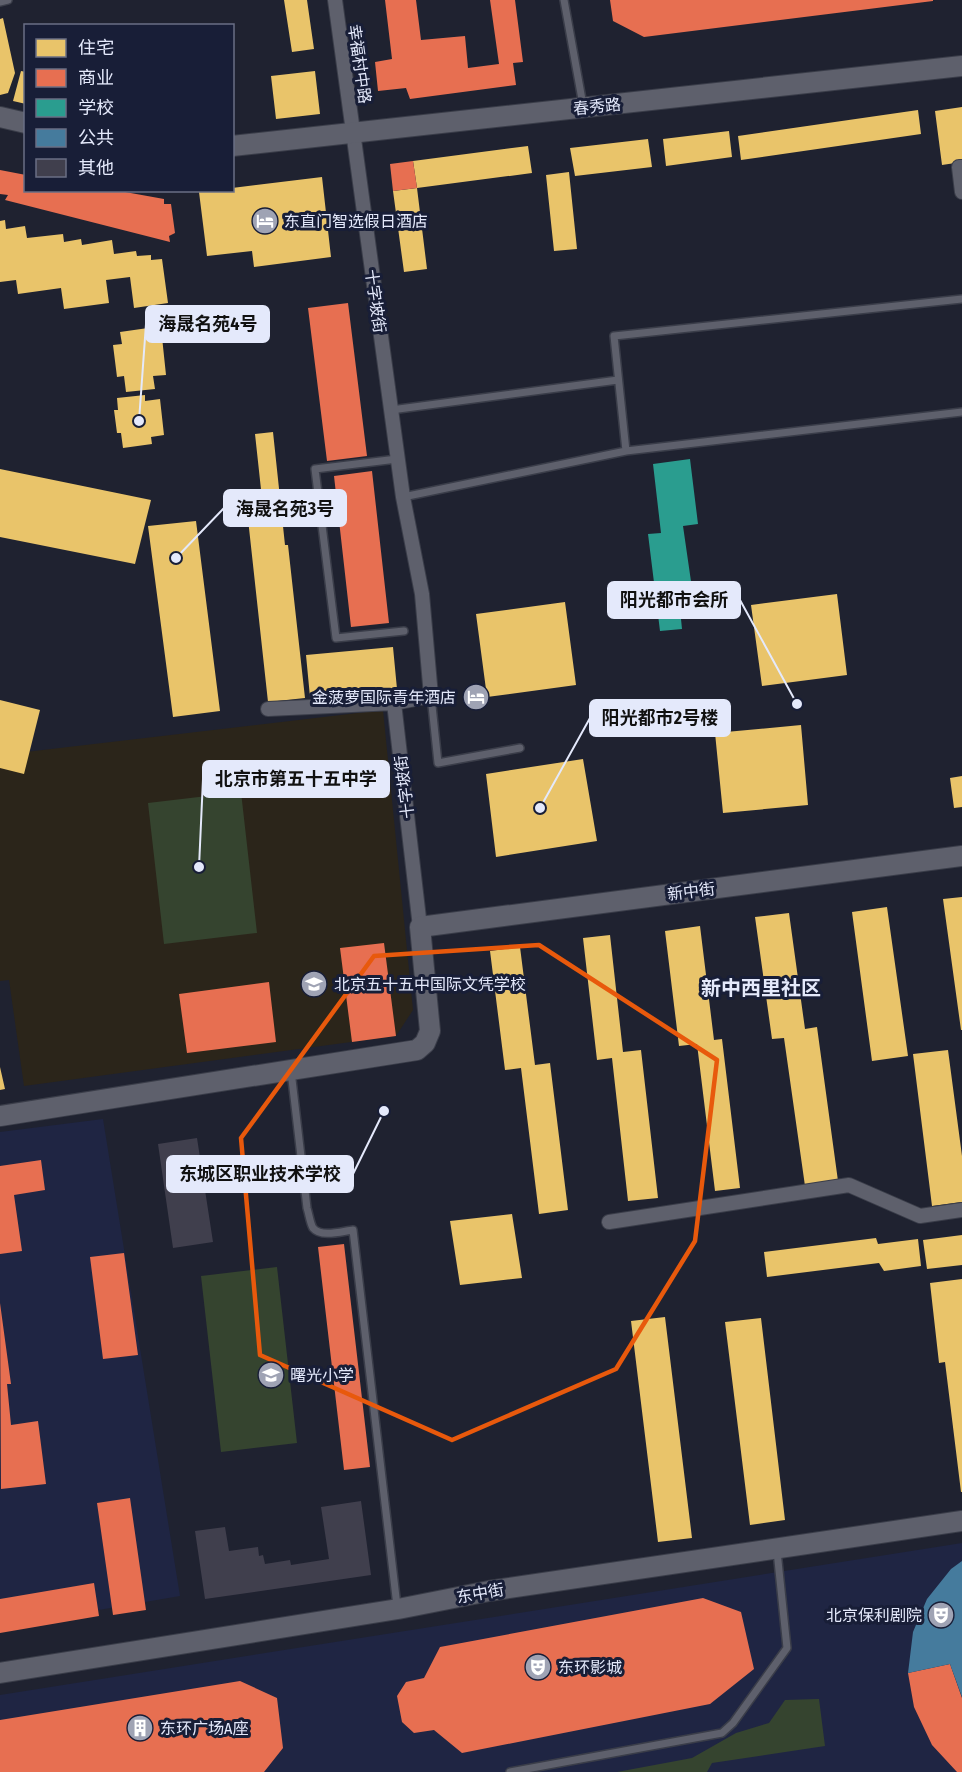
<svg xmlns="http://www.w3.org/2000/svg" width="962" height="1772" font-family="'Fira Sans Condensed','Noto Sans SC',sans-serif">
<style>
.built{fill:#1f2543}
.education{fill:#2b251a}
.green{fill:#35442f}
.homes{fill:#e9c46a}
.shops{fill:#e76f51}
.schools{fill:#2a9d8f}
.public{fill:#457b9d}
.building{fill:#403f4d}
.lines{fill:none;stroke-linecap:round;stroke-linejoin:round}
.lane-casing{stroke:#3a3d49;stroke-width:10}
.street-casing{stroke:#3a3d49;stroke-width:16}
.secondary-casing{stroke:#3a3d49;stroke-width:22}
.lane{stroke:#5e606c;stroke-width:7}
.street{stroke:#5e606c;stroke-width:14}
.secondary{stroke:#5e606c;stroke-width:20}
.marked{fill:none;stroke:#e8590c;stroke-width:4.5;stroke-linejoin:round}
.labels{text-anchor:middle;stroke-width:6;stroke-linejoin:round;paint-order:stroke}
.street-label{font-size:16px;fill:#e4e9fb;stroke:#181e37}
.poi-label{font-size:16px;fill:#e4e9fb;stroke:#181e37;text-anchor:start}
.quarter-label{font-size:20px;font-weight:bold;fill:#e4e9fb;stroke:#181e37}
.leader{fill:none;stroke:#e4e9fb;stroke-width:2}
.callout-dot{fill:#e4e9fb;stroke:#181e37;stroke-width:2}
.callout{fill:#e4e9fb;stroke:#e4e9fb;stroke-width:2}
.callout-label{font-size:18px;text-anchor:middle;font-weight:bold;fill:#111}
</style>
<rect width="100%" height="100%" fill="#1f2230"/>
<!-- built -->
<path class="built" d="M103,1119L180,1596L0,1627V1132Z
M962,1543V1772H0V1695Z"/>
<!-- education -->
<path class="education" d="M383,710L413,1010L396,1036L24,1086L9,980L0,981V755Z"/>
<!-- green -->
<path class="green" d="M241,792L257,933L164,944L148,803Z
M277,1267L297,1443L221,1452L201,1276Z
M819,1699L825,1746L712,1763L707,1772H617L692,1758L736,1733L769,1723L785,1700Z"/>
<!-- homes -->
<path class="homes" d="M284,0H307L314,49L292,52Z
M3,18L15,73L8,93L0,95V19Z
M21,71L26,72V104L13,101Z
M315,71L320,114L276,119L271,76Z
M962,107V162L942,165L935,111Z
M918,110L921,134L741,160L738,136Z
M729,131L732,157L666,166L663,139Z
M648,139L652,167L575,176L570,148Z
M528,146L532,173L417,188L427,269L404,272L393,191L417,188L413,161Z
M569,172L577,249L554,251L546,175Z
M322,177L331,257L254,267L252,251L207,256L199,192L232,190V188Z
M5,220L6,229L25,226L27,238L63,234L64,242L81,239L82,245L112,240L114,254L136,251L137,256L151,255V260L162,259L168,303L134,308L130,277L106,280L109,303L64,309L61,288L18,294L16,280L0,282V221Z
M148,328L150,339L162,337L166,375L153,376L155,389L126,392L124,376L117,377L113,345L122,344L120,332Z
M145,395V401L160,399L164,435L151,437L152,444L123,448L121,433H117L114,410H118L117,398Z
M273,432L285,545H288L305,698L268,702L248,519L264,517L255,434Z
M0,469L151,500L135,564L0,537Z
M196,521L220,711L173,717L148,526Z
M837,594L847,675L762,686L751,605Z
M565,602L576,685L487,697L476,614Z
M393,647L397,689L310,697L306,655Z
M0,700L40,710L24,774L0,768Z
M801,725L808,805L723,813L715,733Z
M583,759L597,841L496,857L486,774Z
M962,776V807L954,808L950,778Z
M962,897V1030H961L943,899Z
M887,907L908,1056L872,1061L852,912Z
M789,913L805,1029L817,1027L838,1181L805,1186L784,1038L772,1039L755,917Z
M700,926L714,1040L722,1039L740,1188L715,1191L697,1044L679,1046L665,931Z
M610,935L623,1052L641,1050L658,1198L628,1201L612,1058L597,1060L583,938Z
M520,947L535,1065L550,1063L568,1210L539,1214L521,1068L505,1070L490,951Z
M948,1050L962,1156V1202L932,1206L913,1054Z
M0,1067L5,1089L0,1090Z
M512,1214L522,1278L460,1285L450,1221Z
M962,1235V1265L927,1269L923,1240Z
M876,1238L878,1244L918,1239L921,1266L884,1271L879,1263L767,1277L764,1252Z
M962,1279V1492H961L945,1362L939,1363L930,1283Z
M665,1317L692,1538L658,1542L631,1321Z
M761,1318L785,1520L750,1525L725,1322Z"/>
<!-- shops -->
<path class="shops" d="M385,0H416L421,40L465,36L468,68L499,64L490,0H515L523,62L513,63L516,85L410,99L406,88L378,91L375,62L392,59Z
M610,0H933V1L644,37L613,21Z
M413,161L417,188L393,191L390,164Z
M0,170L26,175V190H114L164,199V204H171L175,233L169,236L170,242L5,200L8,195L0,194Z
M348,303L367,456L327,461L308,308Z
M372,471L389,623L351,627L334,476Z
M384,943L396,1036L352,1042L340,948Z
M269,982L276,1042L187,1053L179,994Z
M41,1160L45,1190L14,1195L22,1251L0,1254V1166Z
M344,1244L370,1467L344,1470L318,1247Z
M124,1253L138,1355L103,1359L90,1257Z
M0,1303L11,1384H7L11,1425L38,1421L46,1484L1,1489Z
M130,1498L146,1610L113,1615L97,1503Z
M94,1583L99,1616L0,1633V1599Z
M703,1598L741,1612L754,1669L710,1704L462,1753L434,1730L414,1733L402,1722L397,1696L406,1682L424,1678L440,1647Z
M950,1664L962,1698V1772H957L932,1745L914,1707L908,1673Z
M240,1681L277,1698L283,1748L264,1772H0V1720Z"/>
<!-- schools -->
<path class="schools" d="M690,459L698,524L683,526L696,616L681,619L682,629L660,631L648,534L661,533L653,464Z"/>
<!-- public -->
<path class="public" d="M962,1561V1697L950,1664L908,1673L913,1632L927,1599L951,1569Z"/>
<!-- building -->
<path class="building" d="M197,1138L213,1242L173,1248L158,1144Z
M361,1501L371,1575L205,1599L195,1531L225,1527L229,1551L258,1547L259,1556L263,1555L265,1564L290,1560L291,1565L329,1559L321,1507Z"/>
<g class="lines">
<defs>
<path id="lane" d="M564,0L583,105
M0,2L8,0
M962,299L614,336L626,451L962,412
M391,410L618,380
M397,459L315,469L336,638L404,631
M403,497L626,451
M431,696L438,763L520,748
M291,1071L307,1208C309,1214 310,1223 313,1228C321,1238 343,1231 353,1230L397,1606
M510,1772L722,1733L733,1723L787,1648L777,1551"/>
<path id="street" d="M962,167H959L962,192
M394,703L420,927
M268,709L394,703L431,696L422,594L403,497L335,0
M609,1222L849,1185L920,1216L962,1210"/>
<path id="secondary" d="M0,117L26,123
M232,146L962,66
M0,1116L417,1050L425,1043L430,1031L420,927L962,856
M0,1673L398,1609L489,1591L962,1521"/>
</defs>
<!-- lane casing -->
<use href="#lane" class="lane-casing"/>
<!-- street casing -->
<use href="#street" class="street-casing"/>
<!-- secondary casing -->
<use href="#secondary" class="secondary-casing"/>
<!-- lane -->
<use href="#lane" class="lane"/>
<!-- street -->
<use href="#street" class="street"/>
<!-- secondary -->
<use href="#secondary" class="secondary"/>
</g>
<!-- marked area -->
<path class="marked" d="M539,945L717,1060L695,1241L616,1369L452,1440L260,1355L241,1138L374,956Z"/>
<!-- icons -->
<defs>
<symbol id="hotel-disc" viewBox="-11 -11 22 22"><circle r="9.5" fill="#9fa3b4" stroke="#181e37"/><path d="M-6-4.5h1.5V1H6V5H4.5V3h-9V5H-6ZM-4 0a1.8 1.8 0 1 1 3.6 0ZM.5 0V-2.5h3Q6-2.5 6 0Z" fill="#fff"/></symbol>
<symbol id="school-disc" viewBox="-11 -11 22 22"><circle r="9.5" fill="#9fa3b4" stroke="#181e37"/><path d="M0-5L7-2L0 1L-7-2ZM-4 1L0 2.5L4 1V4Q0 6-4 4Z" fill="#fff"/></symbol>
<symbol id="theatre-disc" viewBox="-11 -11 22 22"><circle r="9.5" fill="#9fa3b4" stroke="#181e37"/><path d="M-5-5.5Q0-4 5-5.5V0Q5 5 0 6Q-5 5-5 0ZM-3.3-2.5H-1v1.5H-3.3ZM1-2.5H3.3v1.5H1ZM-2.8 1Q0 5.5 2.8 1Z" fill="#fff"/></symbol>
<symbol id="building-disc" viewBox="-11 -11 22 22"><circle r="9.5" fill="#9fa3b4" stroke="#181e37"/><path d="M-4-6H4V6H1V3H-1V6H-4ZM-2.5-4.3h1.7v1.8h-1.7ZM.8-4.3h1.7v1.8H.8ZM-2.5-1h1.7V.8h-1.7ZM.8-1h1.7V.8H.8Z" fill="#fff"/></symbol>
</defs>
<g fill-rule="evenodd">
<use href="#hotel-disc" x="250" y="206" width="30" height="30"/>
<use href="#hotel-disc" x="461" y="682" width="30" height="30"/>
<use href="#school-disc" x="299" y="969" width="30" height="30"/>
<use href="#school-disc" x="256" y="1360" width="30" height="30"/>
<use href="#theatre-disc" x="926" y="1600" width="30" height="30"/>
<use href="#theatre-disc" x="523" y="1652" width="30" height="30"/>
<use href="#building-disc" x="125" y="1713" width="30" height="30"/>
</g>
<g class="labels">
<!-- street labels -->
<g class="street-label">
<text transform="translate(360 64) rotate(82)" y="6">幸福村中路</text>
<text transform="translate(597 106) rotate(-6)" y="6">春秀路</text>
<text transform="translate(376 301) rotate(82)" y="6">十字坡街</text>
<text transform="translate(404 787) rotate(-97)" y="6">十字坡街</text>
<text transform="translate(691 891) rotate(-7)" y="6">新中街</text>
<text transform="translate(480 1593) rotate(-10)" y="6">东中街</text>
</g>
<!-- poi labels -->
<g class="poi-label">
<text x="284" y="227">东直门智选假日酒店</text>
<text x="456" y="703" text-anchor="end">金菠萝国际青年酒店</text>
<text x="334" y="990">北京五十五中国际文凭学校</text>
<text x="290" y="1381">曙光小学</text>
<text x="922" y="1621" text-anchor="end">北京保利剧院</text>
<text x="558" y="1673">东环影城</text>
<text x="160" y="1734">东环广场A座</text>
</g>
<!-- quarter labels -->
<g class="quarter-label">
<text x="761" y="995">新中西里社区</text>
</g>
</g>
<!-- callouts -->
<path class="leader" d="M139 421L146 324M176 558L224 508M797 704L740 600M540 808L590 718M199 867L203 779M384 1111L353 1174"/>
<g class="callout-dot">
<circle cx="139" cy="421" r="6"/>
<circle cx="176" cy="558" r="6"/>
<circle cx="797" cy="704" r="6"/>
<circle cx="540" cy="808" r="6"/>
<circle cx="199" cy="867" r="6"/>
<circle cx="384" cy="1111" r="6"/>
</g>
<g class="callout">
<rect x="146" y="306" width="123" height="36" rx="6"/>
<rect x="224" y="490" width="122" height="36" rx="6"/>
<rect x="608" y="582" width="132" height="36" rx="6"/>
<rect x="590" y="700" width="140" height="36" rx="6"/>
<rect x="203" y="761" width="186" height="36" rx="6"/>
<rect x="167" y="1156" width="186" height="36" rx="6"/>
</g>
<g class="callout-label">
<text x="208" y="330">海晟名苑4号</text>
<text x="285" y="515">海晟名苑3号</text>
<text x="674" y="606">阳光都市会所</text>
<text x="660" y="724">阳光都市2号楼</text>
<text x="296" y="785">北京市第五十五中学</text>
<text x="260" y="1180">东城区职业技术学校</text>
</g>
<!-- legend -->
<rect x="24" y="24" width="210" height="168" fill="#181e37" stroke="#6a6f85" stroke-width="1.5"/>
<rect x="36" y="39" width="30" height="18" fill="#e9c46a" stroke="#6a6f85" stroke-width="1.5"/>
<text x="78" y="54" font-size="18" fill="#e4e9fb">住宅</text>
<rect x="36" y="69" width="30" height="18" fill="#e76f51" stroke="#6a6f85" stroke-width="1.5"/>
<text x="78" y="84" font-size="18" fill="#e4e9fb">商业</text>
<rect x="36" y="99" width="30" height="18" fill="#2a9d8f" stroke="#6a6f85" stroke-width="1.5"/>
<text x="78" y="114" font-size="18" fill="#e4e9fb">学校</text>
<rect x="36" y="129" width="30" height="18" fill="#457b9d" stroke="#6a6f85" stroke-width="1.5"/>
<text x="78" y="144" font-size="18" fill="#e4e9fb">公共</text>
<rect x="36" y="159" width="30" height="18" fill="#403f4d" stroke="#6a6f85" stroke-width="1.5"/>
<text x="78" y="174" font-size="18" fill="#e4e9fb">其他</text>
</svg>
